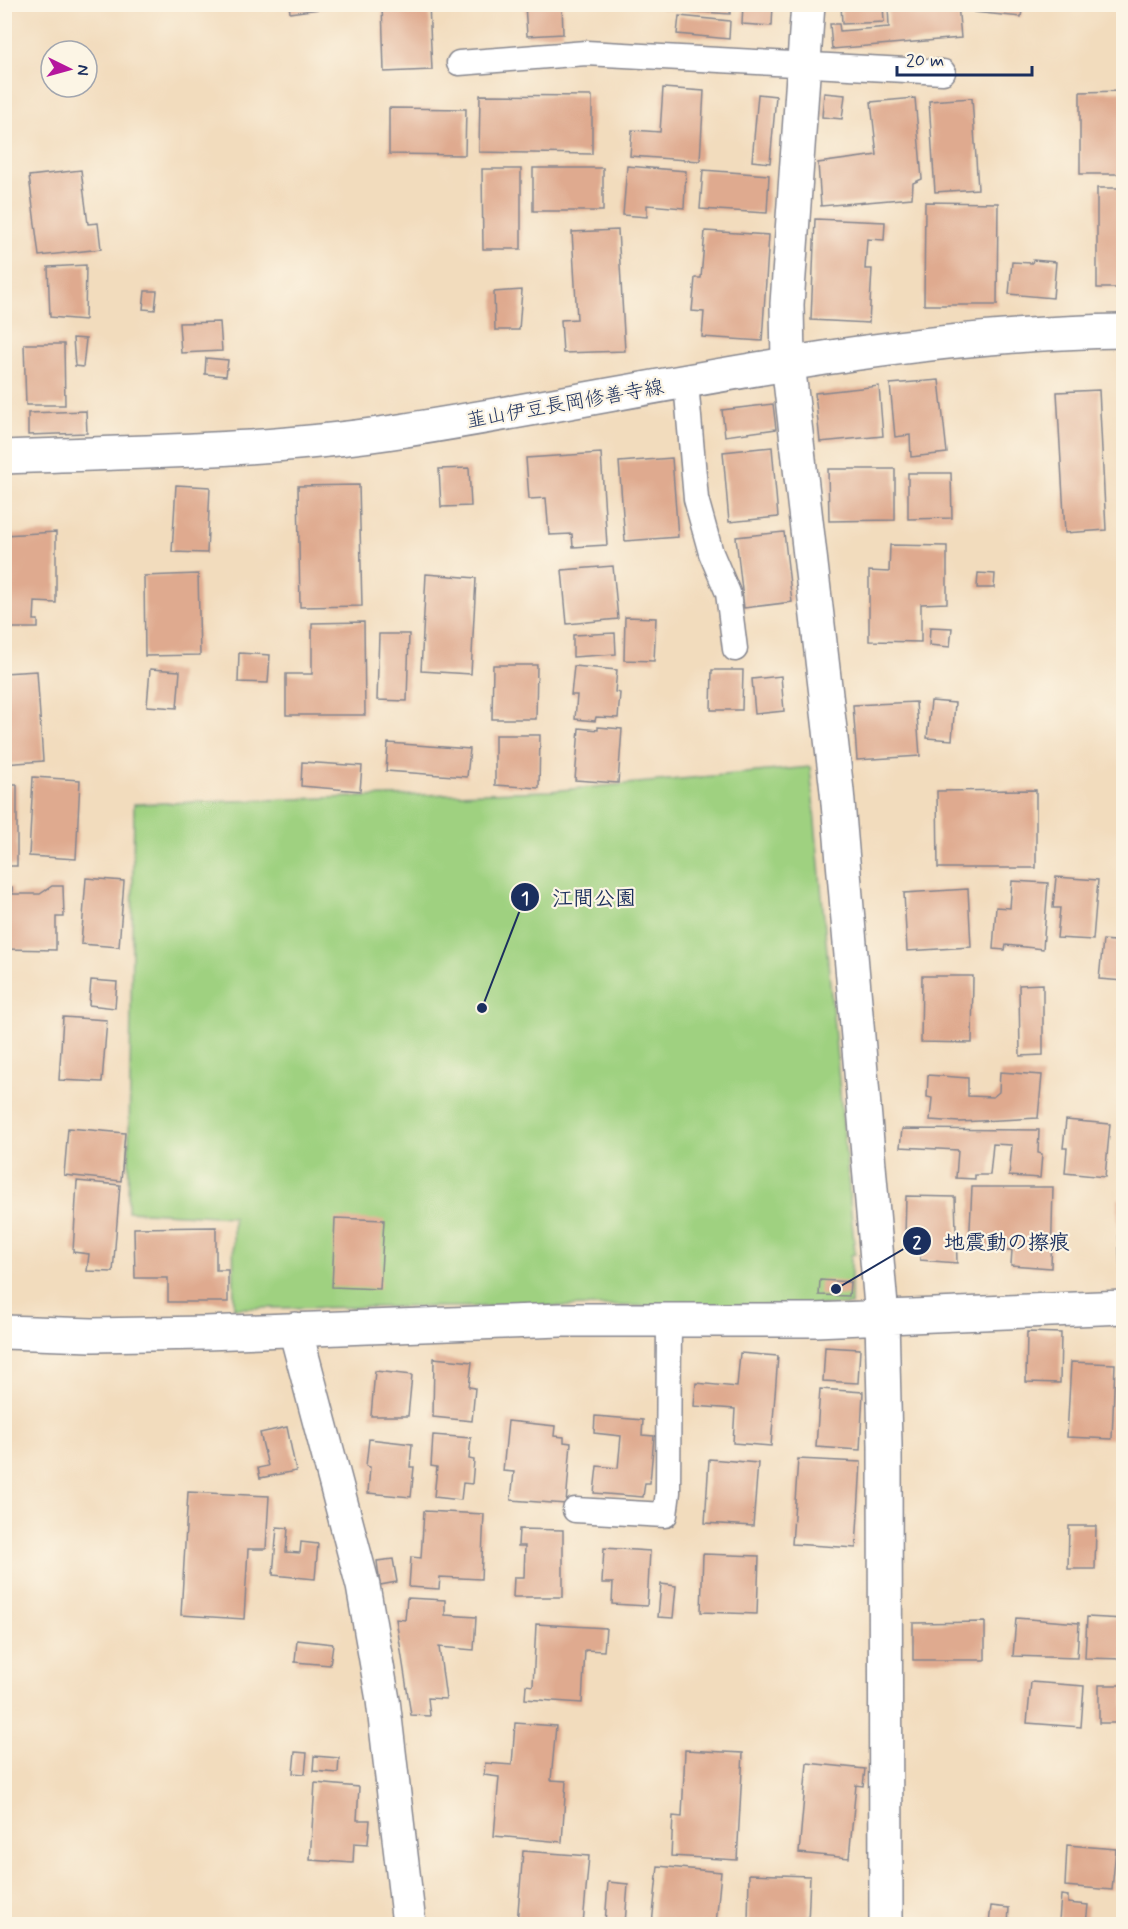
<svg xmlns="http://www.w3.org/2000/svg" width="1128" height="1929" font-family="Mynerve,'Klee One',sans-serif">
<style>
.green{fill:#9fd180;stroke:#5d806f;stroke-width:1.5}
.building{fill:#dfaa8f}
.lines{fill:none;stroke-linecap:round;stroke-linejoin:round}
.lane-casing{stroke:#86868e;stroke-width:27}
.street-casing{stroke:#86868e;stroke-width:36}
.secondary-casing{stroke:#86868e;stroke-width:36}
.lane{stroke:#fff;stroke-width:24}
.street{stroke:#fff;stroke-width:33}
.secondary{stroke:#fff;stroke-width:33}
.labels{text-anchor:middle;stroke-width:4.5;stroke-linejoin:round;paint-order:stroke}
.street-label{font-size:20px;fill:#1b2f5e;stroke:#fcf5e5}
.leader{fill:none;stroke:#1b2f5e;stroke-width:2}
.callout-dot{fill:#1b2f5e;stroke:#fcf5e5;stroke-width:2}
.mark-label{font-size:18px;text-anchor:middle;font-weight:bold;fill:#fff}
.callout-label{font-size:21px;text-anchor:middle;font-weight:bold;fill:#1b2f5e;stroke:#fcf5e5;stroke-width:4.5;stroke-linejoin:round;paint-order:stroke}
</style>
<rect width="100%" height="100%" fill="#fcf5e5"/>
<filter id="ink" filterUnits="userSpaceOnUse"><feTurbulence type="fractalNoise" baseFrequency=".0167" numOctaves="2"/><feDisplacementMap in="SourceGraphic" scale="12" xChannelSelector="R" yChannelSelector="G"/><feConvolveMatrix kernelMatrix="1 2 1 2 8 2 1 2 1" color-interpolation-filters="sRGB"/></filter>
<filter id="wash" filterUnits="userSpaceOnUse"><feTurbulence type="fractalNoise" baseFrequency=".008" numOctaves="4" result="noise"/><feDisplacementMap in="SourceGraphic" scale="24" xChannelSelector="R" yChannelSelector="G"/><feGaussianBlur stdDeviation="1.35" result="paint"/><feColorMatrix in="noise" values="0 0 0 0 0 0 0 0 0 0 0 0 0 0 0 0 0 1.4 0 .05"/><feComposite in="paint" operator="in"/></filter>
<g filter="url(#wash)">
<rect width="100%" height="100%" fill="#f2dcbd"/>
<!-- green -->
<path class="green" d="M810,767L855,1254L851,1255V1305L234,1308L233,1217L128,1211L134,804L550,791Z"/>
<g id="blocks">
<!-- building -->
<path class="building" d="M289,4H341V6L290,13Z
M382,4H429L432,70L384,72Z
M525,4H562L563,34L527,36Z
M662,4H731L730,14L661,9Z
M743,4H773L772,26L742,24Z
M841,4H883L884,22L842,24Z
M888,4H958L961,38L832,49L830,24H839L840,31L889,27Z
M975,4H1023L1021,17L974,12Z
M679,16L730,21L729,39L677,34Z
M663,88L704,91L700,161L630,156L632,130L660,132Z
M1124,91V174H1080V92Z
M824,93L845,95L842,119L822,117Z
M758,94L776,96L770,163L752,161Z
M480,95L592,96V154L479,152Z
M915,98L922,179L913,183L912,198L821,206L818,163L877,155L871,102Z
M972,98L978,189L935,192L929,101Z
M389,108L466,109L465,155L389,154Z
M627,166L686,171L684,208L647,205V217L623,215Z
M533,168H603V211H533Z
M482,169H521V249H483Z
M81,170L88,224L98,223L101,249L39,256L29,176Z
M703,170L769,175L767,213L700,209Z
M1097,188H1124V288H1097Z
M925,202L998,203L997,305H924Z
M815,219L885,222L884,240L867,239L865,269H872L869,323L811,320Z
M618,230L625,351L563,353L561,320L577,319L572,232Z
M705,231L769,235L762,341L702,337L704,312L692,311L695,278H701Z
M1033,260L1056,262L1053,298L1009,294L1012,262L1032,263Z
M86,265L85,320L50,317L48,267Z
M522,290L519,330H495L494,292Z
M145,291H157L155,310L143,309Z
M220,322L222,351L181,353L179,323Z
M73,338L86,339L83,367L75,366Z
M24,344H64L65,405H26Z
M206,358L228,360L226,376L205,374Z
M939,380L947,453L911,457L910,435L895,437L890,384Z
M879,386L883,436L820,442L815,393Z
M1099,390L1106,530L1065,533L1057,392Z
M773,404L776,429L725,436L722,410Z
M86,411L87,433L28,435V413Z
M772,447L778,517L729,522L723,452Z
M601,453L607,545L573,547L572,534L549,535L546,498L529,499L526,458Z
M672,458L678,537L625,541L619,462Z
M469,468L471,506L441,507L439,469Z
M828,469H895V520L829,521Z
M908,473H951L952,518L908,519Z
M176,485L210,487L207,553L172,552Z
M359,485L362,606L300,607L298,486Z
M56,532V603L35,602L34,620H38V628H4V535Z
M784,532L792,602L744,608L736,537Z
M890,545L947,546V603L921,604V642L869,641V571L889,572Z
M613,566L618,619L567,624L562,570Z
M978,573L995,574L994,588H977Z
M198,574L200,655L145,656L144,576Z
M426,574L476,578L471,674L421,671Z
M625,617L656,618L654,661L624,660Z
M364,622L365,715H286V674H312V623Z
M930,627L952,628L950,647L929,645Z
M615,633L616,654L573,657V635Z
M379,634H409L407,701L377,700Z
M239,653L270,655L268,683L238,682Z
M493,665H537L536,719H492Z
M574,666L617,670L615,692L620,693L618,718L596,717L595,721L575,719L577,695H571Z
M150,669L180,671L177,708L147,706Z
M712,670H743L742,710H711Z
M37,671L43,761L4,764V673Z
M781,676L784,711L755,714L752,679Z
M931,701L955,703L952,740L927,738Z
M916,702L920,756L857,760L853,705Z
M598,727L622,729L618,783L575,780L579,728L598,730Z
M495,735H540L539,788L495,785Z
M388,743L470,749L467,777L386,771Z
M302,762L362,766L360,791L301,786Z
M33,777L80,780L76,859L29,856Z
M4,785H17V866H4Z
M1036,790V868H938L937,791Z
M1056,877L1098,880L1093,940L1057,938L1060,908H1053Z
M86,878L124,881L119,947L81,944Z
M1012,881L1048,883L1043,949L1006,945L1005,950L993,949L996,907L1010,908Z
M52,886H63L64,917H56V950L4,949V887H12L13,894H40Z
M968,889L971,947L907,951L904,893Z
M1103,940L1124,942V981L1099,979Z
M922,976H973L972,1043L921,1042Z
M91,980L117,982L115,1008L89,1005Z
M1043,984V1055L1020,1056L1019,985Z
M63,1017L107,1020L102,1082L59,1080Z
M1000,1072L1042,1075L1038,1118L959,1122L930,1120L932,1098L927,1097L928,1075L968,1078V1096L993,1097L999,1092Z
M1066,1120L1110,1124L1105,1177L1065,1173L1067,1148H1063Z
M68,1128L125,1133L121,1181L64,1175Z
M902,1129L1039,1130L1038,1153L1042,1154L1040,1178L1009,1176L1012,1145L993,1144L990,1175H975V1179L956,1178L958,1150L900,1147Z
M77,1181L120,1185L113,1272L87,1271L89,1254L73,1252Z
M972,1187H1053L1051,1268L1011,1265L1012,1250L969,1248Z
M906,1196L955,1197L957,1263L920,1260L922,1238L905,1236Z
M1117,1199H1124V1274H1120Z
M335,1218L384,1220L380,1289L332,1287Z
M216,1227V1270H228V1302H168V1278H135L134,1228Z
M820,1280L850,1282L849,1296L819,1295Z
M1027,1332L1061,1333L1060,1383L1026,1382Z
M825,1347L860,1349L858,1383L823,1381Z
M740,1353L778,1356L771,1446L733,1443L735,1409L694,1406L696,1383L737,1387Z
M434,1358L472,1362L469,1387L475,1388L472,1421L433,1417Z
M1071,1362L1115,1364L1112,1439L1067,1437Z
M375,1371L412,1375L408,1416H371Z
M820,1389L863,1392L860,1450L816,1447Z
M595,1416L643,1420L642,1435L654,1436L650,1483H645L643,1497L594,1493L597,1466L618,1468L621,1436L594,1433Z
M508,1421L555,1426L554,1436L564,1437V1442L571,1443L566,1504L511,1500L514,1472L503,1471Z
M287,1427L296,1471L260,1478L258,1468L268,1466L260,1433Z
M433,1435L471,1438L469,1459L474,1460L472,1484L463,1483L461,1500L434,1497L437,1467L431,1466Z
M369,1439L412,1444L410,1467H414L411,1497L368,1493L370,1467L366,1466Z
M709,1459L758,1463L753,1526L705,1523Z
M798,1459L861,1462L856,1548L792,1544Z
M188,1492L269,1496L266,1549H248L244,1619L181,1615Z
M424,1511L484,1514L481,1579L440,1577L439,1589L409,1587L411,1557L421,1558Z
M1069,1526H1096L1095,1569H1068Z
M277,1527L288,1528L286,1552L300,1553L301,1542L318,1544L315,1579L273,1575Z
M519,1529L563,1530V1597H513L514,1577H524L525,1546H518Z
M604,1548L650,1551L647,1606L612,1604L613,1583H602Z
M703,1554L759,1556L757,1614L701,1612Z
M393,1559L397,1582L380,1585L377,1561Z
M661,1584L676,1586L673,1618L658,1617Z
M407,1598L445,1600V1615L476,1617L474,1650L439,1647L446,1699L428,1698L430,1716L411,1715L396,1619L405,1620Z
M1087,1617L1124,1619V1659L1085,1658Z
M1016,1618L1079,1623L1077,1658L1013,1656Z
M985,1622V1660H913V1623Z
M536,1624L606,1628L604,1651L585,1650L582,1703L525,1699L526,1685L533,1686Z
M297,1640L333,1644L330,1665L295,1662Z
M1031,1682L1084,1686L1081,1727L1027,1723Z
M1099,1685H1124V1723H1099Z
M515,1723L556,1726L551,1780L566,1781L562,1842L494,1836L499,1777L484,1775L485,1763L512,1765Z
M685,1750L743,1753L737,1860L671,1856L673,1816L682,1817Z
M295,1752L307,1753L305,1774L293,1773Z
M314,1756L339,1758L338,1773L313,1771Z
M807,1763L865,1769L863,1786L856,1785L849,1858L799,1853Z
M315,1783L359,1787L357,1820H370L368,1844L354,1843L353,1863L310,1860Z
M1067,1845L1116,1849L1112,1890L1065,1886Z
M523,1851L589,1856L583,1924H517Z
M658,1866L721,1872L716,1924H652Z
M749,1874L810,1876L808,1924H748Z
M608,1882L628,1884L625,1924H605Z
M1061,1895L1068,1896V1903L1088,1905L1086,1924H1042V1919L1059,1921Z
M1122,1901L1124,1924H1120Z
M991,1906L1009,1908L1008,1924H989Z"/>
</g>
</g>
<g filter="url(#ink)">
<use href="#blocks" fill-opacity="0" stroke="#86868e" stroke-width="1.5"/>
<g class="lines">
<defs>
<path id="lane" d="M459,63L586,53L943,72
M686,382L696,499L711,553L728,593L735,649
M575,1510L665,1515L668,1492L669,1320"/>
<path id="street" d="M808,4L787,304L788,363L837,791L882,1318L885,1445L886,1924
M295,1329L363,1586L383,1700L409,1924
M4,1332L92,1335L205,1333L561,1320H815L1124,1307"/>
<path id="secondary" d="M4,457C138,452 273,451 406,430C644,393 881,334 1124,331"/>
</defs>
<!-- lane casing -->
<use href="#lane" class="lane-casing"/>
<!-- street casing -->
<use href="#street" class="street-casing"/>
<!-- secondary casing -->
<use href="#secondary" class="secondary-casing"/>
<!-- lane -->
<use href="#lane" class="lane"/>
<!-- street -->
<use href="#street" class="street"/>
<!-- secondary -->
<use href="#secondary" class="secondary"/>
</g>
</g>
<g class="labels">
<!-- street labels -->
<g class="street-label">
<text transform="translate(565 403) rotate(-10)" y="7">韮山伊豆長岡修善寺線</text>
</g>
</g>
<!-- callouts -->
<path class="leader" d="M482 1008L525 897M836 1289L917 1241"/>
<g class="callout-dot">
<circle cx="482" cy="1008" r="6"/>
<circle cx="836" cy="1289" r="6"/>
<circle cx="525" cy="897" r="15"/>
<circle cx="917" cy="1241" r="15"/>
</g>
<g class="mark-label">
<text x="525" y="904">1</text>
<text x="917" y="1248">2</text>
</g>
<g class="callout-label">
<text x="594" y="905">江間公園</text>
<text x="1007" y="1249">地震動の擦痕</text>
</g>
<!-- margin -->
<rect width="1128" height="1929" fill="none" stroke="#fcf5e5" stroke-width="24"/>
<!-- north arrow -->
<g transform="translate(69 69) rotate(95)"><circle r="28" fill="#fcf5e5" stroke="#a2a6af" stroke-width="1.5"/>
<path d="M0-4.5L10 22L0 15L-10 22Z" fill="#b5179e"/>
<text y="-9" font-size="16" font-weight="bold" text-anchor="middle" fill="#1b2f5e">N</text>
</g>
<!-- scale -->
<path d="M897 66v9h135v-9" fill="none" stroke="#1b2f5e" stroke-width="3"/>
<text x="906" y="66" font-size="18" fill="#1b2f5e" stroke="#fcf5e5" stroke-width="4.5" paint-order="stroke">20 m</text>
</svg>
